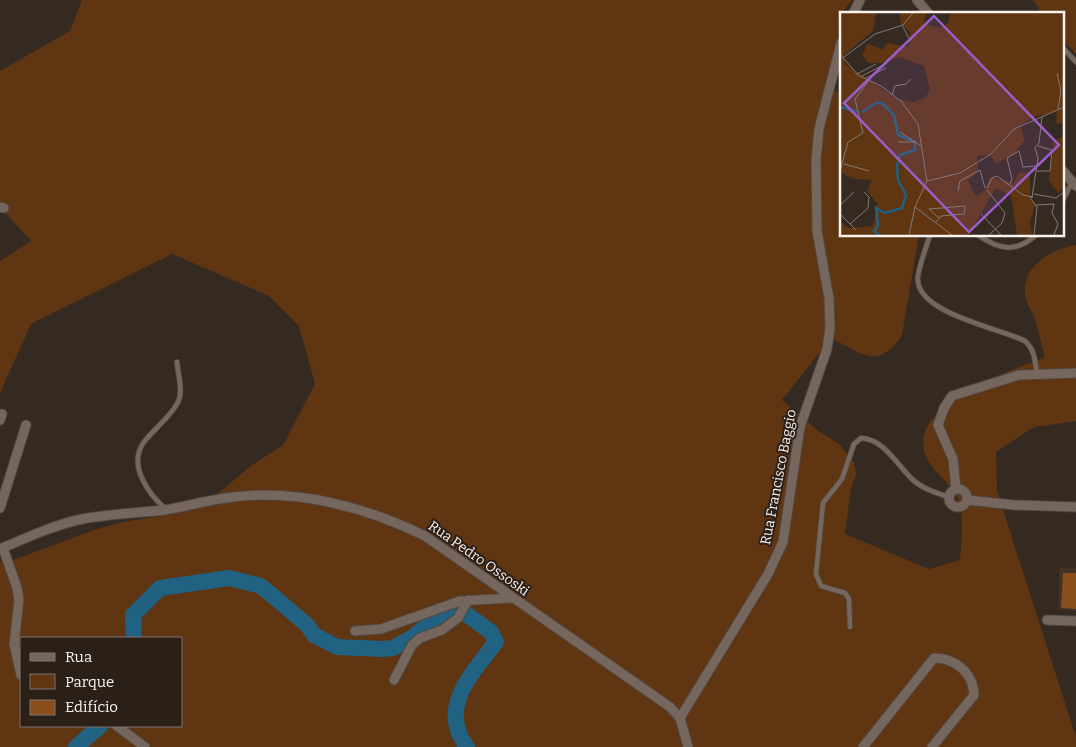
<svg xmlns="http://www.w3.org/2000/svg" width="1076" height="747" font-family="Bitter,serif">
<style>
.built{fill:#433226}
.green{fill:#5f3512;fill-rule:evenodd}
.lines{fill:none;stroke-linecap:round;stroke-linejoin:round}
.river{stroke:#216181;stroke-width:16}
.building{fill:#8a4e1c}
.service-casing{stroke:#524841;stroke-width:6}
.minor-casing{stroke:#524841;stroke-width:11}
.service{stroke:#75675e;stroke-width:4.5}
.minor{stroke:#75675e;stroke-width:9}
.labels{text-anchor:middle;stroke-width:4;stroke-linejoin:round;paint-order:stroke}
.street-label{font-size:14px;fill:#fbf3ee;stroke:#2b2018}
.inset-river{fill:none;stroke:#216181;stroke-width:2.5}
.inset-road{fill:none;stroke:#847a74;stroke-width:1}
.view{fill:#9b5ecb;fill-opacity:0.15;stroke:#9b5ecb;stroke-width:2.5}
.inset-edge{fill:none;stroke:#fbf3ee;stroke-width:2.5}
</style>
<rect width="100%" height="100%" fill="#352a22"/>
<!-- built -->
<path class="built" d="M1060,567L1076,568V611L1058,610Z"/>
<!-- green -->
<path class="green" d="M82,0H852L841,14L831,90L841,93V235H919L902,335C878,372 862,353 831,338L782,400L817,430L839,444L854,462L856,475L851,488L845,534L929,569L960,560C961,536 967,509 952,489C944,478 931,469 926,456C905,405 1011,371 1045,357C1041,345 1039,332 1035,319C1032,310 1026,304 1025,294C1022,265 1052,249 1076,245V421L1034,427L996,452L997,491L1076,737V747H0V562L16,559L94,530L123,522L179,513L203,506L252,465L283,445L315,384L299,326L269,296L172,254L31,324L0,393V261L31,241L0,207V71L70,31ZM21,638H181V726H21Z
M1033,0H1076V54L1062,39V14H1042Z"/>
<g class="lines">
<!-- river -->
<path class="river" d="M134,638L133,615L160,588L229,578L261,586L307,625L314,635L337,647L382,649L393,648L413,637L439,615L455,606L491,632L496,642C473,673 437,707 467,747
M76,747L100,726"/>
</g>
<!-- building -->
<path class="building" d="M1063,573H1076V609L1061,608Z"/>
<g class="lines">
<defs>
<path id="service" d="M1062,47L1076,62
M1062,202L1072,182
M930,235C926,248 920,263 918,276C913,313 1000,328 1025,341C1035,350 1035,361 1037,374
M978,235C999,250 1016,253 1036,235
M166,509C149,495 127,465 144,442C154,429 169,418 177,404C184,393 178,375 177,362
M850,627L849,599L845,593L821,586L816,574L823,503L842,479L854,444L861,438C884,439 897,465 913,480C923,489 935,492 948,497"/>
<path id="minor" d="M917,0L929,14
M853,14L860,0
M1062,170L1076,186
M0,207L4,208
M0,420L2,414
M949 498a9 9 0 1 1 18 0a9 9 0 1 1-18 0Z
M956,489L953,459L938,425L944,408L952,396L1019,375L1076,373
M967,500L1014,505L1076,507
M0,508L26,425
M3,548L17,588L19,600L14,644L21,675
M0,549C26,538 54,525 82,519C109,514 137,513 165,510C187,506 209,500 232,497C298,489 366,507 425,536L670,707L680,718L688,747
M1047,620L1076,621
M355,631L381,629L460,601L512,598
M394,680L412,645L420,638L442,630L458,618L468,600
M680,718L768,574L783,542L800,427L827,349L830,328L829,298L817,231L816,160L819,129L841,43
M117,726L145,747
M863,747L934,658C955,658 973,672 974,695L932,747"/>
</defs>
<!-- service casing -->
<use href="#service" class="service-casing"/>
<!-- minor casing -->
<use href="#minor" class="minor-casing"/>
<!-- service -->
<use href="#service" class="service"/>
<!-- minor -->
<use href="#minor" class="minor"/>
</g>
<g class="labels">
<!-- street labels -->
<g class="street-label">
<text transform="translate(778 477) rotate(-79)" y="5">Rua Francisco Baggio</text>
<text transform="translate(479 558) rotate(35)" y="5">Rua Pedro Ossoski</text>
</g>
</g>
<!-- overview -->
<g transform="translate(840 12)">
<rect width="224" height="224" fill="#352a22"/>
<path d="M0,1H36L33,19L4,43L5,52L57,87L74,90L85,86L90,78L84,54L59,45L43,51H29L22,43L28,31L42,38L48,31L69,35L70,20L60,10V1H88L84,7L85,12L99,16L108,12L110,1H224V112L216,111L217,99L191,106L180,114L185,128L175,141L156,152L150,143L137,144L138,160L128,168L134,182L138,184L145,178L150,165L173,171L180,160L190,162V183L195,194L190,210L192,223H177L171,184L156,176L128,223H0V210L9,216L33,214L37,191L27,179L32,168L14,167L0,160ZM224,124V175L218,181L209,168L214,129Z" fill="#5f3512"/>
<path class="inset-river" d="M0,95L18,100M22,100L36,91H42L54,103L58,123L75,130V138L60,143L57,154L58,168L66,183L62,196L45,201L36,196L38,214L34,219L39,223"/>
<path class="inset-road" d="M62,13L70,28M0,42L18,63L41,74L61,89L78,112L87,169L75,195L69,223M4,45L35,22L63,13L73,1M217,61L221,79L218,97M17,62L36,52M22,64L45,52M26,66L46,56M52,83L55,74L66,72L71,67M60,120L81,134M58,130H76M4,152L29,159M0,159L8,130L23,121L15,87L29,68M197,159H210L212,138L198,134M87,169L120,161L151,142L174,117L224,95M170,172L172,167L167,146L179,139L183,155L197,154M147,176L152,166L157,164L183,183L193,185L190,186M147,178L165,201L162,211L149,223M118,179L120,169L140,158L145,176M194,182L216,186L224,180M192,185L198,146L195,136L199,131L202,105M191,187L197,195L194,223M0,193L14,180M196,193L214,192L212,201L218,212L214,223M75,195L112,223M0,202L16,218M141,202L161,223M96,210L101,204L124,202L125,194L89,197L99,206M10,212L28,196L29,185L24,180"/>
<path class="view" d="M94,4L219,133L129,220L4,91Z"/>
<rect width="224" height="224" class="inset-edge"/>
</g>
<!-- legend -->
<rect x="20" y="637" width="162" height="90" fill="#2b2018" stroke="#7e746e"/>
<rect x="30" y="653" width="25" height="8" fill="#75675e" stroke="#7e746e"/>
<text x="65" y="662" font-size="15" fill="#fbf3ee">Rua</text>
<rect x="30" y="674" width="25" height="15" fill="#5f3512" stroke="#7e746e"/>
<text x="65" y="687" font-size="15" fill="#fbf3ee">Parque</text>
<rect x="30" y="700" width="25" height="15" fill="#8a4e1c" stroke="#7e746e"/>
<text x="65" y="712" font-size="15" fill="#fbf3ee">Edifício</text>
</svg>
